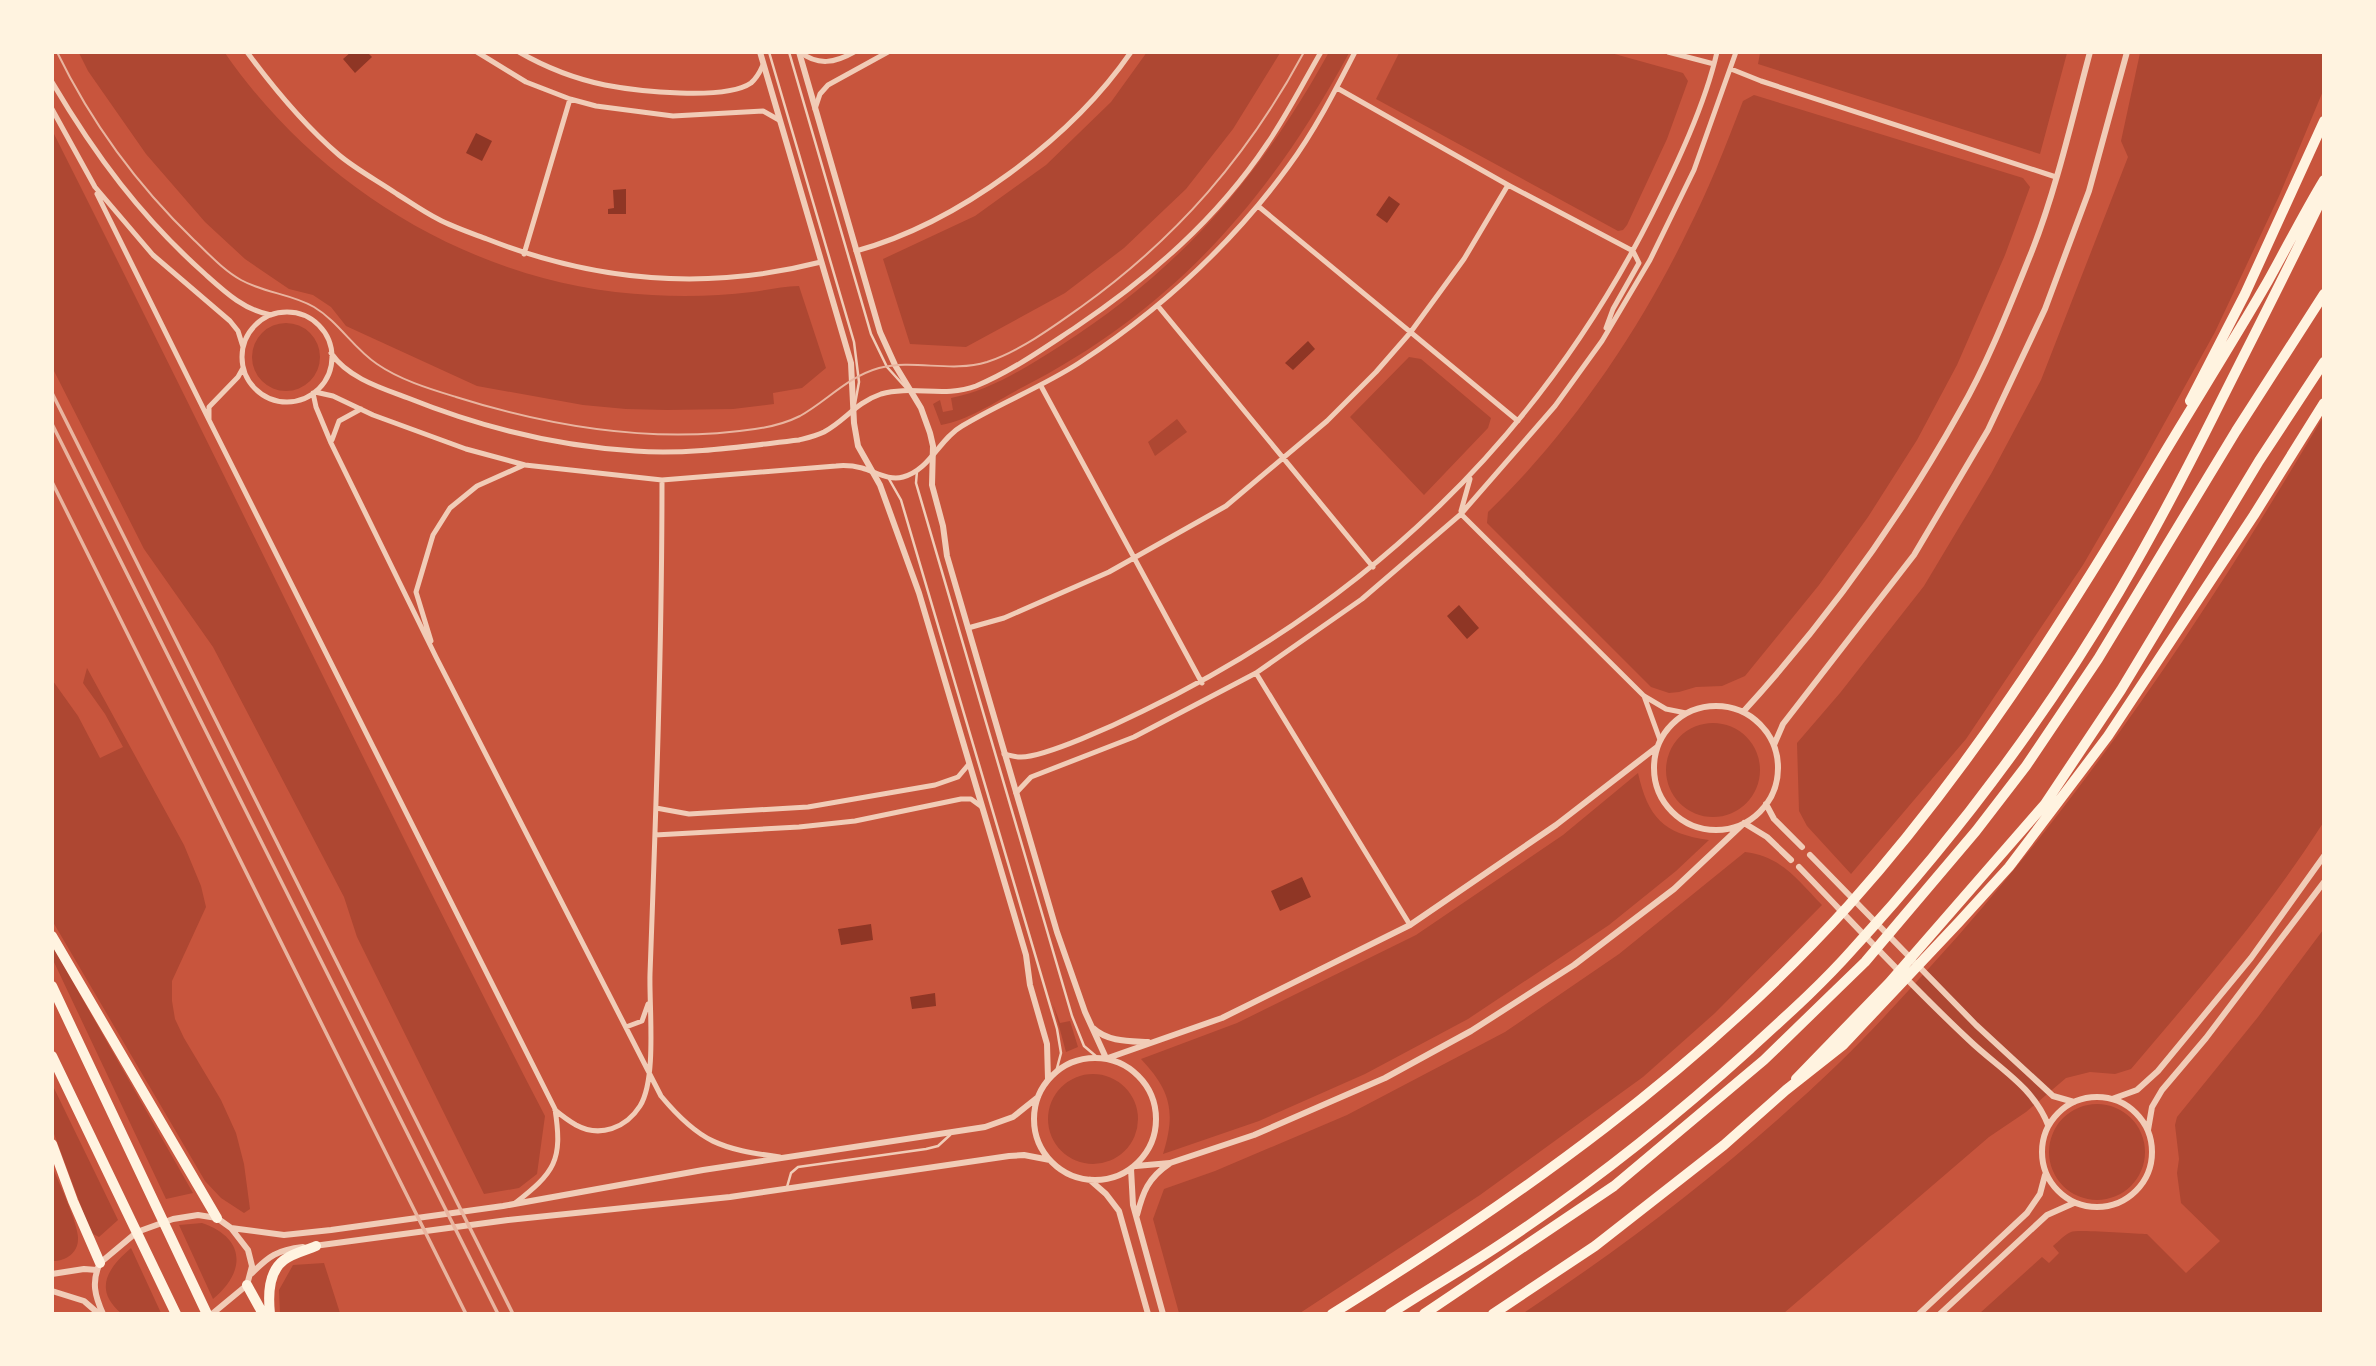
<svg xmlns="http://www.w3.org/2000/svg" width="2376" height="1366" font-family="'Work Sans',sans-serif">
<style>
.green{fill:#ae4732}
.water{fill:#8f3625}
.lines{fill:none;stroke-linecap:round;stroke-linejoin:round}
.service{stroke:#f1ccb7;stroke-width:2.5}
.minor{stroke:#f1ccb7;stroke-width:5}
.tertiary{stroke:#f1ccb7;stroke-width:6}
.motorway{stroke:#fff3e0;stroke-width:10}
.tram{stroke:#e9b49f;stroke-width:2}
.rail{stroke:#e9b49f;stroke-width:3.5}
</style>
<rect width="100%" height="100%" fill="#c8553d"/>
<!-- green -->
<path class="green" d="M1147,52L1280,53L1233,129L1186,189L1124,248L1065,293L966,347L910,344L883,259L975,216L1046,165L1111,102Z
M1329,52L1349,53C1270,199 1173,310 1023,387C998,400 969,420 941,425L933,404L940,400L943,412L953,410L951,398C989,391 1027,367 1060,346C1181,269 1260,177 1329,52Z
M79,53H225C321,192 482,287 652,295C685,297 719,296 752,292C768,290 784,286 799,286L826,368L802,388L773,393L774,404L733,409L667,410L626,409L583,405L477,386L346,326L331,307L313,295L289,289L245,259L205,222L146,154L88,71Z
M1399,53H1611L1683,73L1688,81L1667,139L1627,225L1623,230L1618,231L1376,99Z
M1760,53V52L2067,53L2040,154L1758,64Z
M2140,53H2323V91L2280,194L2215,332L2144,460L2083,565L1966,739L1851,874L1807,826L1799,811L1797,743L1840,693L1924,586L1991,474L2041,380L2128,157L2121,141Z
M1754,95L2023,178L2030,187L2005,255L1957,365L1917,440L1868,517L1819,585L1745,676L1722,686L1696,687L1679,692L1669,693L1651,687L1487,523L1488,512C1568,435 1639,332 1687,232C1709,189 1726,145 1743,101Z
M53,132C218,459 376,790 545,1116L537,1174L519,1188L484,1194L357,937L344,897L213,647L144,549L53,369Z
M252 357a34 34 0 1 1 68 0a34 34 0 1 1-68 0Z
M1409,357L1421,359L1491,418L1488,428L1424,495L1350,417Z
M2323,417V823C2267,911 2198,990 2131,1069L2115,1074L2090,1072L2066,1078L2026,1112L1989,1137L1784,1313L1522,1314C1634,1240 1741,1157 1838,1064C1870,1033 1900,1000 1930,967C2083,799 2208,612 2323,417Z
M1177,419L1187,432L1155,456L1148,442Z
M87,668L184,845L201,886L206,907L172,981V1001L175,1019L184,1038L221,1100L236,1133L244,1164L250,1209L244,1213L221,1198L205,1181L53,922V681L78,716L100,758L123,747L105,714L83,683Z
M1666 770a47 47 0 1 1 94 0a47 47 0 1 1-94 0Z
M1638,773C1648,817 1663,834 1709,840L1676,871L1609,925L1468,1019L1365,1074L1259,1121L1163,1154C1176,1112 1171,1091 1141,1059L1237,1023L1416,935L1563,835Z
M1745,852C1781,856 1798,880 1822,905L1715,1013L1643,1077L1480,1195L1300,1313H1179L1153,1219L1164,1189L1215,1171L1347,1115L1505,1032L1619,954Z
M2323,930V1313H1980L2042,1257L2049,1263L2059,1253L2053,1246C2059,1241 2064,1235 2071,1232C2078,1229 2134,1234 2147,1234L2186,1273L2220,1241L2181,1203L2177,1173L2179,1159L2175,1125L2177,1117L2258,1017Z
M53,947L193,1193L166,1199L53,960Z
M1053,1004L1060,1023L1070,1021L1078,1047L1066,1052Z
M1048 1119a45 45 0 1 1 90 0a45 45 0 1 1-90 0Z
M52,1084L118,1220L99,1237L91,1233L53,1131Z
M2049 1152a48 48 0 1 1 96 0a48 48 0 1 1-96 0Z
M52,1166C58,1181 79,1225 78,1239C78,1253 66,1261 53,1261Z
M202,1223C246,1238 246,1272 213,1299L179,1225Z
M131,1248L161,1313H121C93,1289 108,1268 131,1248Z
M324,1263L340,1313H280L279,1290L293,1265Z"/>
<!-- water -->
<path class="water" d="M351,52L368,53L372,57L355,73L343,59Z
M476,133L492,141L482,161L466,153Z
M626,189V214H608V209L614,208L613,190Z
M1389,196L1400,204L1387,223L1376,215Z
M1308,341L1315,349L1293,370L1285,363Z
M1459,605L1479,628L1467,639L1447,616Z
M1302,877L1311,897L1280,911L1271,891Z
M871,924L873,940L841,945L838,929Z
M935,993L936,1006L912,1009L910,997Z"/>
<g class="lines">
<!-- service -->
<path class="service" d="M769,52L854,342L859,382L855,404
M789,52L871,334L887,367L906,388
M917,471L916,483L1072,1016L1084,1046L1097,1057
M889,479L901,500L1057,1029L1061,1053L1056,1072
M787,1187L791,1173L798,1167L926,1149L938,1146L950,1135"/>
<!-- minor -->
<path class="minor" d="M247,52C275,90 304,125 339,155C357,170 378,181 397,194C410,202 424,212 438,219C453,227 471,233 487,239C596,282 708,291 821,262
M477,52L526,82L570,99L596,106L673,116L763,111L779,120
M519,52C545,67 576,79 605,85C636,91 725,101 751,83C757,78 760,72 763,65
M800,52C818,66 835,63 854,52
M1668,52L1714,64
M1731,69L1761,81L2056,177
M52,82C95,155 141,217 205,274C225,292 244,310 271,315
M1337,88L1508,185L1633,251L1639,263L1613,309L1606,328
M52,109L95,187L153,255L230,321L238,331L243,347
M815,109L820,94L828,85L888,52
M97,194L209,420
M1258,206L1518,421
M856,251C958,223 1071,139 1131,52
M524,254L570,99
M1158,306L1373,567
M242 357a45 45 0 1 1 90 0a45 45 0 1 1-90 0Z
M331,353C348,378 381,388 408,398C480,427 556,446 635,451C689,455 745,446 799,440C807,438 816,436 824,432C846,420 855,403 881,394C912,385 945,398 976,386C1012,371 1044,348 1076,327C1150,277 1217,219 1267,144C1287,115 1303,83 1321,52
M243,368L238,377L209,407V420L555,1109C563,1161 555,1172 514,1204
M1041,386L1202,683
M315,392L333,396L373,415L466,449L525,465L662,480L836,466C845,465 854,466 862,468C876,472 889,481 903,477C930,470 939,439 962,426C1000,403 1042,387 1079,363C1160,310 1231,245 1288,167C1314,132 1335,91 1355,52
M313,393L316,407L331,443L436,657L661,1096C700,1143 721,1149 780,1157
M332,440L339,421L361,409
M1461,511L1470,479
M1461,514L1644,696L1666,709L1686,713
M968,628L1004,618L1109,572L1226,506L1327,421L1376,372L1410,333L1464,259L1508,185
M431,641L416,592L433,535L450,508L477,486L524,465
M1256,673L1410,925
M1644,696L1660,740
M1004,754C1009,755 1014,757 1020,757C1044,758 1119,723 1143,711C1367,603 1540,437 1652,214C1676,166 1705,105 1717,52
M1016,793L1031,777L1134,737L1256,673L1362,599L1461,514L1555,406L1602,341L1650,260L1694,170L1736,52
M656,808L689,814L808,807L935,785L958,777L969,764
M655,835L799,827L855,821L961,799H971L982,807
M626,1027L642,1021L648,1004
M555,1110C561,1115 569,1121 576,1125C600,1138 626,1128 640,1106C657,1079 649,1007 650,974C656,810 662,645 662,480"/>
<!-- tertiary -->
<path class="tertiary" d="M760,52L851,363L854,423L858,446L880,485L919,593L1026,955L1030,985L1047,1044L1048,1079
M799,52L880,332L895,365L921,408L930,433L933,446L932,485L943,526L947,556L1057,932L1085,1012L1106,1058
M1654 768a62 62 0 1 1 124 0a62 62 0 1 1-124 0Z
M1743,712C1826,621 1900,519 1960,411C1988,363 2011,303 2032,251C2057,187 2072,119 2090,52
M1774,745L1783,724L1914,555L1988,430L2045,309L2089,191L2127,52
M1766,804L1774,819L1802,847
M1744,823L1767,837L1791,860
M1810,855L1976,1025L2053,1096L2074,1102
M1799,867C1855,925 1910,985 1969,1040C1998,1068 2033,1086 2048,1125
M1093,1028C1108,1042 1129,1041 1148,1042
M1108,1058L1222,1018L1410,925L1556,825L1657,747
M1034 1119a61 61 0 1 1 122 0a61 61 0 1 1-122 0Z
M2042 1152a55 55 0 1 1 110 0a55 55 0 1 1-110 0Z
M2112,1099L2137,1090L2158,1071L2251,958L2324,856
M2148,1130L2152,1107L2162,1090L2206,1038L2324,882
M1136,1166L1170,1163L1254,1135L1385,1078L1471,1031L1574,965L1674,889L1743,824
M1131,1169L1133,1205L1163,1314
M1090,1180L1106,1194L1119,1211L1148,1314
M1137,1215C1143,1192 1148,1178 1169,1164
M231,1228L284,1235L331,1230L503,1206L703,1170L985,1127L1013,1117L1038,1097
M314,1246L508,1220L730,1197L1009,1156L1024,1155L1050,1160
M52,1274L84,1269L97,1270
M251,1274C269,1256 277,1250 303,1247
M52,1291L84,1301L99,1314
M103,1314C95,1296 91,1282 100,1263L137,1232L173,1219L198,1215L217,1218L231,1228L248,1250L252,1266L247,1285L212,1314
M1919,1314L2027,1213L2040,1194L2045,1175
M1940,1314L2047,1215L2074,1203"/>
<!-- motorway -->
<path class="motorway" d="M2190,401L2245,294L2324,121
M52,936L217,1218
M52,986L207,1314
M52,1056L176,1314
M1796,1079L1889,983L2045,804L2121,690L2259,461L2324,362
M52,1144L73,1201L100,1263
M247,1285L263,1314
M270,1314C268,1295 268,1272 284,1260C293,1253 307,1250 316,1246
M1332,1314C1519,1198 1701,1069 1849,905C1968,772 2062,624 2153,472C2191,408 2231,345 2268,281C2287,247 2304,213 2324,180
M1390,1314C1428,1289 1467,1267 1504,1242C1591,1184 1673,1119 1750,1049C1785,1017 1821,985 1852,950C1952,841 2044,720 2119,592C2153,534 2184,475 2214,415C2251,341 2288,269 2324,194
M1424,1314L1614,1186L1764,1060L1865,962L1976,831L2026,766L2098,659L2236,431L2324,294
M1493,1314L1595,1246L1724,1145L1786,1090L1843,1045L1959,922L2009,867L2108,736L2254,515L2324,403"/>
<!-- tram -->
<path class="tram" d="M57,52C91,122 138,186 194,240C209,254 223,270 241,280C264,293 292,294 314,307C339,322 353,348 377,364C400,380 430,389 456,397C551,427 655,444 755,429C770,427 786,423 800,416C827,401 847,377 879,368C915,359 951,373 987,362C1020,351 1053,327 1081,307C1177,238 1248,156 1304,52"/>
<!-- rail -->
<path class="rail" d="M52,393L513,1314
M52,424L498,1314
M52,482L466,1314"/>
</g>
<!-- border -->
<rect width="2376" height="1366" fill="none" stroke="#fff3e0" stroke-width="108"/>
</svg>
